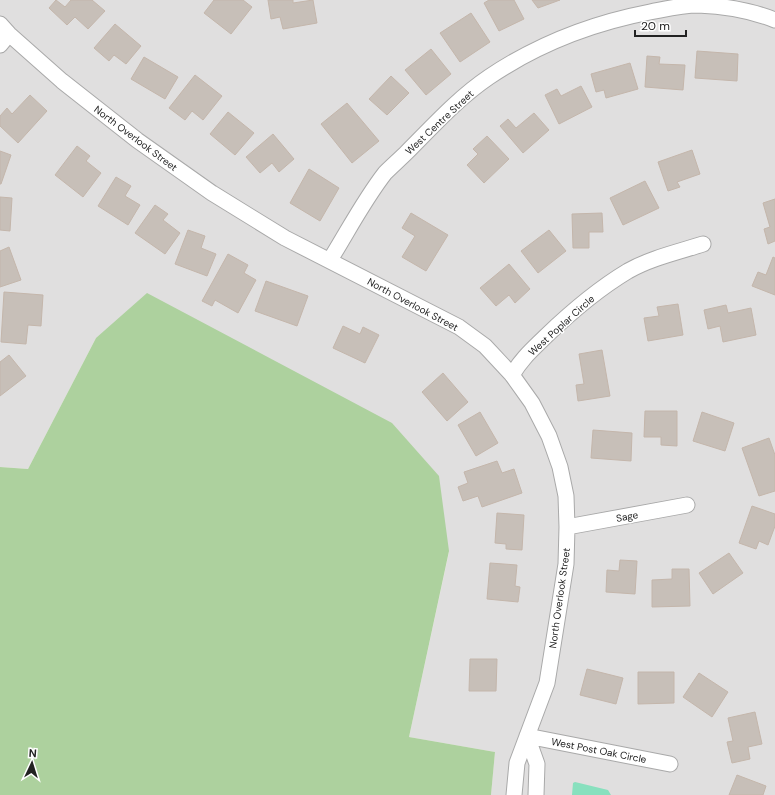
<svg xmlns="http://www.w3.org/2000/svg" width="775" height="795" font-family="'DM Sans',sans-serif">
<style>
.residential{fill:#e0dfdf}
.forest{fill:#add19e}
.pitch{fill:#88e0be}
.building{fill:#c7bfb8;stroke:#c4b6ab}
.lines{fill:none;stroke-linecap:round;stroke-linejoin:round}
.street-casing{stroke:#a9a9a9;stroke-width:17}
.street{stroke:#fff;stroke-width:15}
.labels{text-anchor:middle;stroke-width:3;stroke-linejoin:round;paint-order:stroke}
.street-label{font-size:10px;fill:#222;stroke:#fff}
</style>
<rect width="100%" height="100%" fill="#f2efe9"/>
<!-- residential -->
<path class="residential" d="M0,0H775V795H491L495,752L409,737L449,552L96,338L28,469L0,467Z"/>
<!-- forest -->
<path class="forest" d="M147,293L392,423L439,476L449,551L409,737L495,752L491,795H0V467L28,469L96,338Z"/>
<!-- pitch -->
<path class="pitch" d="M575,782L608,790L611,795H572L573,783Z"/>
<!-- building -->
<path class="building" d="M56,0L65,7L71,0H92L105,11L88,29L75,17L67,25L49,8Z
M214,0H243L252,7L231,34L204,13Z
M268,0H293V3L313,0L317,23L283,29L280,17L271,19Z
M489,0H514L524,19L499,31L484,3Z
M532,0H560L538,8Z
M471,13L490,42L460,62L440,33Z
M115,24L141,46L126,64L114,55L109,61L94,48Z
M431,49L451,74L426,95L405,70Z
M697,51L738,54L737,81L695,78Z
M647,56L660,57L659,64L685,65L683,90L645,87Z
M144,57L178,77L165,99L131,79Z
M630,63L638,89L606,98L604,90L596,92L591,74Z
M195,75L222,96L203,120L192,111L185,120L169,108Z
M391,76L409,93L387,115L369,99Z
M581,86L592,107L559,124L545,95L557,89L561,96Z
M30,95L47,111L18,143L0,126V116L7,108L12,114Z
M347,103L379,141L352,163L321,124Z
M228,112L254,133L235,155L210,134Z
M534,113L549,130L523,153L500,126L508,119L516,128Z
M273,134L294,159L279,172L272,163L260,173L246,157Z
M487,136L509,159L484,183L467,165L478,154L473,149Z
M77,146L90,156L86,161L101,173L83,197L55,175Z
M692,150L700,174L677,182L680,187L668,191L658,162Z
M0,151L11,155L1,184H0Z
M309,169L339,188L320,221L290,203Z
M116,177L131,186L125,196L140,205L128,225L98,206Z
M645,181L659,208L623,225L610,198Z
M0,197L12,198L10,231L0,230Z
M775,199V241L768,244L764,229L770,227L763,203Z
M155,205L168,214L163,220L180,233L165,254L135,233Z
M411,213L448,235L426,271L402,257L415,236L402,228Z
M602,213L603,232H589V248H573L572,214Z
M188,230L205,236L201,248L216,254L207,276L175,264Z
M549,230L566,251L538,273L521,251Z
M9,247L21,280L0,287V251Z
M228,254L248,265L244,273L256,280L238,313L215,300L212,306L202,301Z
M773,257L775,258V295L752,286L758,272L766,275Z
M509,264L530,289L515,303L509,295L496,306L480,288Z
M266,281L308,296L297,326L255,311Z
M4,292L43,295L41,326L28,325L26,344L1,342Z
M678,304L683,335L648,341L644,318L659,316L657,307Z
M726,305L728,313L751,308L756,335L723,342L720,326L708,329L704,310Z
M343,326L360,334L363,327L379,335L365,363L333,348Z
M602,350L610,396L578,401L576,385L584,384L579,354Z
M9,355L26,376L0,396V362Z
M443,373L468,402L447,421L422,392Z
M645,411H677V446L661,445V437H644Z
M480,412L498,443L476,456L458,425Z
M702,412L734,423L725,451L693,441Z
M593,430L632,433L631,461L591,458Z
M769,438L775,455V491L759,496L742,448Z
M497,461L502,473L514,469L522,493L482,507L478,496L463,501L458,487L468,483L464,472Z
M752,506L775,514V526L768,545L759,541L756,549L739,543Z
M497,513L524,515L522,550L506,549V544L495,543Z
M729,553L743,573L713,594L699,573Z
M620,560L637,561L635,594L606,592L607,570L619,571Z
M490,563L517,565L515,586L520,587L518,602L487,599Z
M672,569H689L690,606L652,607V580L672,579Z
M470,659H497L496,691H469Z
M587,669L623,678L616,704L580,695Z
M638,672H674V703L638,704Z
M699,673L728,692L712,717L683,697Z
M755,712L762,744L748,747L750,759L732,763L727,742L733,741L728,718Z
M737,775L766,786L763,795H729Z"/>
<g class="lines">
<defs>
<path id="street" d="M0,24L9,34L62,81L137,140L212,193L285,238L459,327L485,346L512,375L532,403L549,436L560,467L566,496L567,527L566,564L547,683L517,763L514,795
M0,45L9,34
M330,260C348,231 364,200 385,173C392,166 400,159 407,152C433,126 458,98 489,77C538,44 593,23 650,12C666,9 682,5 698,5C725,6 750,10 775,20
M512,375C522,358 533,349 546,336C571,312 598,289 628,271C651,258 678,252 703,244
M567,527L687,505
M527,736L670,764
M527,736L537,764L536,795"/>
</defs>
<!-- street casing -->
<use href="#street" class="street-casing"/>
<!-- street -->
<use href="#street" class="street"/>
</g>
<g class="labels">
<!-- street labels -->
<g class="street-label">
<text transform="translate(439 122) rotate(-43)" y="4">West Centre Street</text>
<text transform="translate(136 138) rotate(37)" y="4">North Overlook Street</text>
<text transform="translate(413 304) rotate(28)" y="4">North Overlook Street</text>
<text transform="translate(561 325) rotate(-42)" y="4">West Poplar Circle</text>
<text transform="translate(627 516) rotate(-10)" y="4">Sage</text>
<text transform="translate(559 598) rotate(-82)" y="4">North Overlook Street</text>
<text transform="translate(599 750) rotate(11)" y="4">West Post Oak Circle</text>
</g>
</g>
<!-- north arrow -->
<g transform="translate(32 763) rotate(4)" stroke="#ffffff" stroke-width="3" paint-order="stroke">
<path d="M0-3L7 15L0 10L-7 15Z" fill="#222222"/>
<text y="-6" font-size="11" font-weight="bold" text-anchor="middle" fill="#222222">N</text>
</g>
<!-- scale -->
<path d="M635 30v6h51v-6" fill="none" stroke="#222222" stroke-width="2"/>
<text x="641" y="30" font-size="12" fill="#222222" stroke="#ffffff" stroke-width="3" paint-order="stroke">20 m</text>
</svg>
